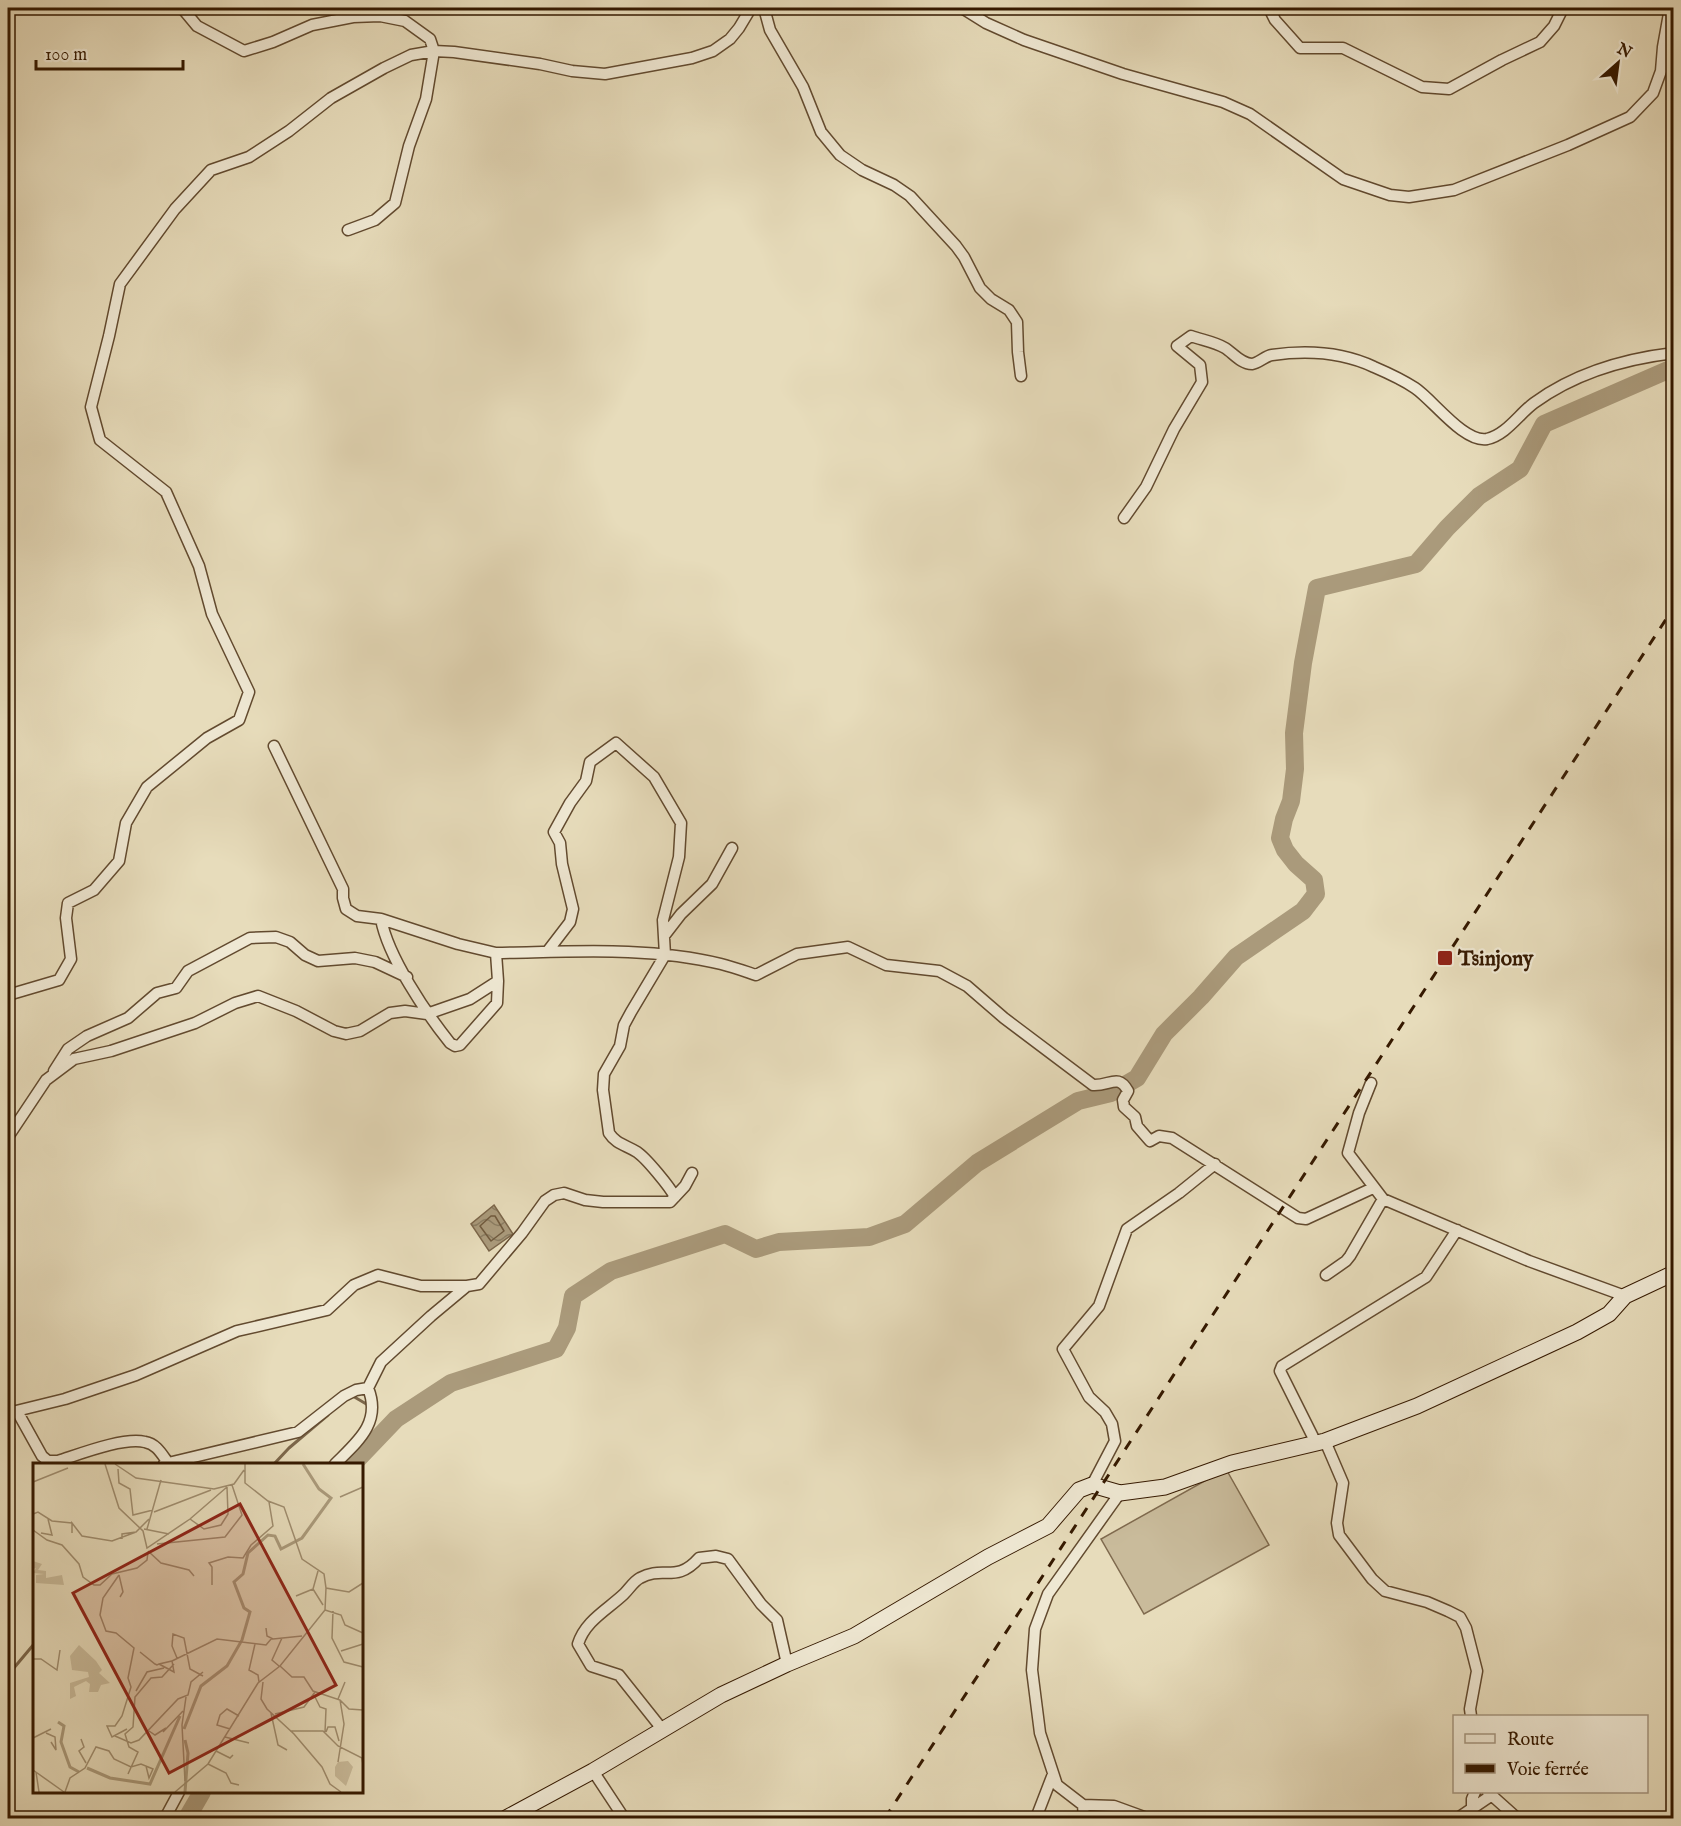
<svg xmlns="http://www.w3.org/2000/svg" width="1681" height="1826" font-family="'IM FELL English',serif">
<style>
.pitch{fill:#c9bb9b;stroke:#7f6a4e;stroke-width:1.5}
.water{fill:url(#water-waves);stroke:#7b664a;stroke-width:1.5}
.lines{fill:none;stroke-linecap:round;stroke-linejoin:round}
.shore{stroke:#705a3e;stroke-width:1.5}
.stream{stroke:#7b664a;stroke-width:3}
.river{stroke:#aa9a7b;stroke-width:18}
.street-casing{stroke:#624a2f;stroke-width:13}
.secondary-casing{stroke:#351900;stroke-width:17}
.street{stroke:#efe8d3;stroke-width:10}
.secondary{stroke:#efe8d3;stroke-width:15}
.rail{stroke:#351900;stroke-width:3;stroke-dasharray:10 10;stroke-linecap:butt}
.poi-dot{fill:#8f2418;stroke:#efe8d3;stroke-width:2}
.labels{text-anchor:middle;stroke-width:4.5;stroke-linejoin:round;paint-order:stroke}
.poi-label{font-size:21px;font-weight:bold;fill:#351900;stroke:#efe8d3;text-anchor:start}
.inset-river{fill:none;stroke:#aa9a7b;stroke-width:3}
.inset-road{fill:none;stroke:#a08e70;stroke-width:1.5}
.view{fill:#8f2418;fill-opacity:0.15;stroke:#8f2418;stroke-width:3}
.inset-edge{fill:none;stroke:#351900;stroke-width:3}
</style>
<defs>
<pattern id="water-waves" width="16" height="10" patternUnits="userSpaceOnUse" patternTransform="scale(1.5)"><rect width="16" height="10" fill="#aa9a7b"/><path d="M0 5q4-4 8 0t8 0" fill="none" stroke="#8b7d62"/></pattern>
</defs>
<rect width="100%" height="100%" fill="#e7dcbb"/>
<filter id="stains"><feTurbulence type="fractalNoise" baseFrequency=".00333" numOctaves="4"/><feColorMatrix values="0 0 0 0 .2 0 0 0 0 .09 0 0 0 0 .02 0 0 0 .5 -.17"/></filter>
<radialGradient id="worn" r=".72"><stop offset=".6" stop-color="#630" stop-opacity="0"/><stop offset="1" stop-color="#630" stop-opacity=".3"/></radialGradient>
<!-- pitch -->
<path class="pitch" d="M1226,1469L1269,1545L1144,1614L1101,1539Z"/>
<!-- water -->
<path class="water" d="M494,1205L513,1234L489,1251L471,1224Z"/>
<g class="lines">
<!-- shore -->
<path class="shore" d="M491,1216H495L504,1231L491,1241L480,1226Z"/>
<!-- stream -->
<path class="stream" d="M351,1395L368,1405
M274,1464L289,1448L328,1415
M8,1675L34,1644"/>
<!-- river -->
<path class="river" d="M353,1464L396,1419L451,1383L556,1349L567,1328L573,1296L611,1271L725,1234L756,1249L779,1242L869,1237L905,1224L977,1163L1078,1101L1111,1093L1137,1078L1164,1034L1201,997L1236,957L1303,911L1316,894L1314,880L1296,864L1285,850L1280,838L1284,819L1291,801L1295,769L1294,733L1303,663L1317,588L1416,564L1447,528L1479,496L1520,469L1544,424L1668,370H1674
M187,1818L202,1792"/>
<defs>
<path id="street" d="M182,8L197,26L244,51L273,42L312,25L353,17L380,16L405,21L430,39L434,51L426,99L409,146L395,203L375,220L348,230
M764,8L770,30L803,87L821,132L840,155L862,170L894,185L910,196L956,246L964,257L980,288L991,299L1009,310L1017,322L1018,352L1021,376
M962,8L986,23L1024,40L1123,74L1223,102L1250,114L1343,179L1390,195L1409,197L1454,190L1568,145L1630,117L1653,93L1661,71L1663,47L1670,8
M1269,8L1275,20L1300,48H1343L1422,87L1449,89L1502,60L1540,42L1554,26L1563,8
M1124,518L1146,487L1174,429L1202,382L1200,365L1177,346L1191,336C1202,340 1215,342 1225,348C1233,353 1241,364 1252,364C1259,363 1265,356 1272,355C1307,350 1342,352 1374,367C1388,373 1403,380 1415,388C1433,400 1464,443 1487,439C1506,435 1519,414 1534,403C1575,373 1623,359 1674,353
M274,746L343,889V898L346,909L357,916L381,919L458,944L496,953L498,981L497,1003L460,1045L455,1046L450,1043C426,1013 388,957 381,919
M664,936L681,914L712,884L732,848
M547,952L570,922L573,909L562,864L560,843L554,832L570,803L586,781L590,762L616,743L654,777L681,823L679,857L663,920L665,955L631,1012L624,1025L620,1046L604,1074L603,1090L609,1133C616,1144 626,1145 637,1152C646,1158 670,1187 675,1197
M496,953C570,952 648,946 721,964C733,967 744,971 756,975L797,954L848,947L886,965L939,971L967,986L1004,1018L1093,1085C1110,1086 1118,1073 1128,1091L1123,1100L1124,1107L1135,1117L1137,1126L1150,1141L1159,1136L1172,1138L1298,1218L1306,1219L1373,1188
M8,995L59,980L71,959L66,918L68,903L94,890L119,861L126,823L147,787L207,738L239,720L249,692L212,614L199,566L166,492L100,440L91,407L109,336L120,284L175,209L211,170L249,157L289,131L331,98L384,68L411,55L434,51L454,52L540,64L572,71L605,74L692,58L713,51L730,39L739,28L751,8
M54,1071L68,1049L87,1036L128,1018L157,993L176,988L188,971L250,938L276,937L290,942L305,955L318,961L355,958L375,962L407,977
M1371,1083L1359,1113L1348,1153L1383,1199L1529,1261L1625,1296
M8,1137L46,1080L74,1059L111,1051L195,1023L235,1003L258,996L296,1011L334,1031L346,1034L360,1031L390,1013L405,1011L427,1014L470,999L498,981
M1326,1275L1346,1261L1350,1256L1383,1199
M17,1411L42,1456L48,1461H58C80,1454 123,1437 145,1442C157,1444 162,1455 169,1464
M8,1413L65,1399L136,1375L237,1331L327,1310L354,1285L378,1275L421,1286H467L479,1284L522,1233L545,1201L554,1195L564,1193L585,1200L603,1202H670L685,1186L692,1173
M1325,1441L1343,1483L1337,1523L1339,1535L1372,1579L1385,1591L1427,1602L1448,1611L1460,1617L1466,1628L1477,1671L1470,1709L1471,1716
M1316,1443L1280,1371L1282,1366L1426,1277L1457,1230
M164,1464L298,1432L344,1396L356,1390L368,1388
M335,1464C357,1442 382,1423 368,1388L381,1362L431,1316L467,1286
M1092,1485L1115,1441L1112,1424L1105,1412L1089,1397L1063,1349L1099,1306L1127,1229L1179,1193L1215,1164
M662,1729L619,1675L591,1666L578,1644C585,1621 607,1610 624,1594C629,1589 634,1581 640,1578C663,1565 676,1584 699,1558L716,1556L728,1559L761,1604L777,1620L787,1664
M593,1771L624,1818
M1488,1792L1517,1818
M1083,1805L1114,1806L1147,1818
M165,1818L179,1792
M1036,1818L1053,1774
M1084,1818L1083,1805L1057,1785L1040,1733L1032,1670L1035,1629L1048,1594L1120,1493
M1458,1818L1492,1795
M1472,1818V1799L1475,1792"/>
<path id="secondary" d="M506,1818L593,1771L721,1695L787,1664L854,1636L988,1557L1048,1526L1079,1490L1092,1485L1120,1493L1165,1487L1232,1463L1325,1441L1417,1406L1577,1332L1609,1314L1625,1296L1674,1273"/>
</defs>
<!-- street casing -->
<use href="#street" class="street-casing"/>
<!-- secondary casing -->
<use href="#secondary" class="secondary-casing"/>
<!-- street -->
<use href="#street" class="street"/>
<!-- secondary -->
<use href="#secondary" class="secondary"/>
<!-- rail -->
<path class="rail" d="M885,1818L1674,607"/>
</g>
<!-- markers -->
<rect class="poi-dot" x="1437" y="950" width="16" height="16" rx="3"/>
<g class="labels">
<!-- poi labels -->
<g class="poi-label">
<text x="1458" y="965">Tsinjony</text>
</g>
</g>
<!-- overview -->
<g transform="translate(33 1463)">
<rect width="330" height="330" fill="#e7dcbb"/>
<path d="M0,98L9,101L5,107L13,108V115L29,112L31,122L3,120V112L11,111L0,110L3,105L0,106ZM46,182L63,198L69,207L66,210L77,220L68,222L65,229H56L57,221L53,218L41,224L43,233L37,236V220L56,214L55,209L39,207L37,193ZM315,298L320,304L313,323L302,313V304L305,299Z" fill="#c9bb9b"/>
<path class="inset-river" d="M25,259L31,263L28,279L37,304L46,309M151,266L168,223L194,203L209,177L217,149L211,145L201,119L210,111L215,90L235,72L242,73L248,86L269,75L298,35L286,26L270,1M152,277L155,290L152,329M54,305L77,315L117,321L147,253"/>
<path class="inset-road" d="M72,1L86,45L110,68L114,85L157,56L194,24M82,1L103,15L181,26L201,21L211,7M212,1V20L235,38L251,44L269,96L291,111L293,125L316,129L330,120M85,6L86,20L97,26L100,52L120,47M0,19L35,5M307,34L330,24M121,49L178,27M0,51L5,49L19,58L39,60M157,56L171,66L188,62L195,51L194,24M111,66L136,71M114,66L128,17M0,67L14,77L29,82L46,101L50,114L61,122H67L79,111L104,105L114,97L115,89M8,70L19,72L15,56M39,70V60L49,73L79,78L103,69M89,76V71L103,69L116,56M124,81L192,74L209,52L199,22M115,88L128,100L156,107L161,113M86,112L70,135L67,152L73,168L83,170L101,185L95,215L98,224L89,253L82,263H74L79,274L94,266M86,112L90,129L87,134M179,122V104L176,100L195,94L210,95L218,82L240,63L236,39M280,126L285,108M263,133L280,126L290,142M292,147L308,152L312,162L330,170M300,148L299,175L311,199L330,204M233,165L234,173L240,176L269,173M222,181L216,207L225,212L226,219M308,188L330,181M107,189L122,201L124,202L126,201L139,198L141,209L126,201M144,195L139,183L140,171L151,175L157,206L170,213M0,196H8L24,207L27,187M139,198L184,176L233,182L239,175M246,203L239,197L249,175M247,203L259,214H271L280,228L307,237L311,261L305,299M230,219L228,236L234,246L261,271L289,304L297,321L308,329M103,228L114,209L131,205M281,232L287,244L293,246L292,269M305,236L312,219M307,237L316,246L330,247M238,250L245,282L254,287M242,251L271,244L282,229M197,266L184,262L187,252L194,246L206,253M116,268L122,272L133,265M257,268H290L305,283L329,295L330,302M130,269L150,248M293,269L295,264H302L306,278M13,270L22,274L23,287L18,279M82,273L98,280L106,277L145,236L155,232L158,219L170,209M192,274L216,280M0,275L18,266M48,276L51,284L46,288L53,300M183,288L197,295L200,292M175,301L193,310L198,320L206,322M0,307L31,329M3,309L6,329M95,311L105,289L96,284L92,271L100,264L102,234L118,215L129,214L141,201M152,318L149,262L153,234M32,329L37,315L52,305L63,284L76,288L81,296L98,304L108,301L120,306L116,315L113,303M142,329L175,301L225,220L247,203L292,147L293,125"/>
<path class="view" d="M207,41L303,222L136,310L40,130Z"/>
<rect width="330" height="330" class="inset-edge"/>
</g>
<!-- margin -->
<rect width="1681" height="1826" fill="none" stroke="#e7dcbb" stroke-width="30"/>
<rect x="9" y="9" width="1663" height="1808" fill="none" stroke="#351900" stroke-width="3"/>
<rect x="15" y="15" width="1651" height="1796" fill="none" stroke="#351900" stroke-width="1.5"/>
<!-- legend -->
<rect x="1453" y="1715" width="195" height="78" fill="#efe8d3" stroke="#a5957f" stroke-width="1.5"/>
<rect x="1465" y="1734" width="30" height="9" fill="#efe8d3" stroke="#a5957f" stroke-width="1.5"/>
<text x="1507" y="1745" font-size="18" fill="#351900">Route</text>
<rect x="1465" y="1764" width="30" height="9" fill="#351900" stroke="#a5957f" stroke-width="1.5"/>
<text x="1507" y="1775" font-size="18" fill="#351900">Voie ferrée</text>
<!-- north arrow -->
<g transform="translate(1618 63) rotate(28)" stroke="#efe8d3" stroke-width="4.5" paint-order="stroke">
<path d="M0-4.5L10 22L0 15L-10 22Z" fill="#351900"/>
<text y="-9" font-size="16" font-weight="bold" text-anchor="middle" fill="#351900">N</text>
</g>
<!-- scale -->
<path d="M36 60v9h147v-9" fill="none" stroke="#351900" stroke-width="3"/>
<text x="45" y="60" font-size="18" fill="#351900" stroke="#efe8d3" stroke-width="4.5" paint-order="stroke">100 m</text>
<rect width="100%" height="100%" filter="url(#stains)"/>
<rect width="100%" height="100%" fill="url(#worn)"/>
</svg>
